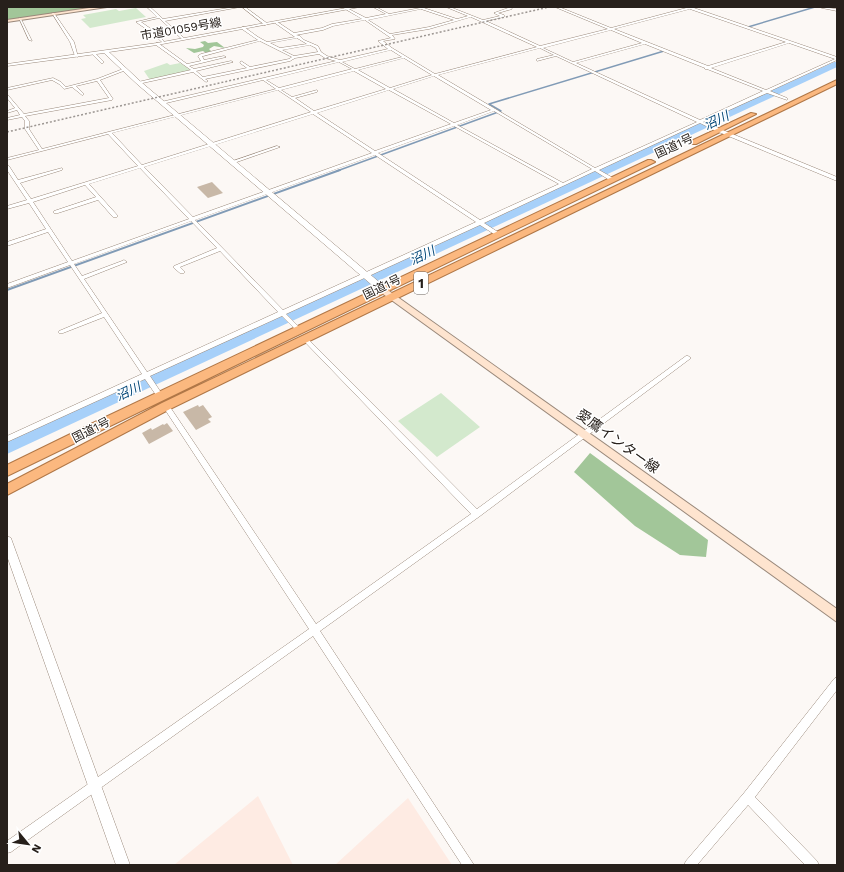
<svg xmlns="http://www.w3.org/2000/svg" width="844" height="872" font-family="'Work Sans','Noto Sans JP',sans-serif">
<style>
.commercial{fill:#feebe3}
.green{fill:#d3e9cd}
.forest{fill:#a2c699}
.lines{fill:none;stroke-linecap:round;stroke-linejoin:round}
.stream-far1{stroke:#819bb6;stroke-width:1.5}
.stream{stroke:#819bb6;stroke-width:2}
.river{fill:#a7d0f9;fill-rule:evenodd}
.building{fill:#c8b8a7}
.minor-casing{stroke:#9a897b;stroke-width:1}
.tertiary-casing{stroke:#9a897b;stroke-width:1}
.secondary-casing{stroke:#9a897b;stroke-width:2}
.trunk-casing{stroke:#b07747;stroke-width:2}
.minor{fill:#fff;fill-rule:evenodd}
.tertiary{fill:#fff;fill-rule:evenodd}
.secondary{fill:#fee4cf;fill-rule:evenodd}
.trunk{fill:#fbb87f;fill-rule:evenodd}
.rail{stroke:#9c9692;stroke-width:1.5;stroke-dasharray:2 2;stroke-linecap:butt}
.labels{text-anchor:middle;stroke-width:3;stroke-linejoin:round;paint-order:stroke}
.far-street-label{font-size:12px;fill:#27201b;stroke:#fff}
.far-water-label{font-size:13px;font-style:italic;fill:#024677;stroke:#fff}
.shield{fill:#fff;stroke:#68635f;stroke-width:1}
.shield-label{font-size:13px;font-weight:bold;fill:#27201b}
.street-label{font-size:14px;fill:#27201b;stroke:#fff}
</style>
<rect width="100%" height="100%" fill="#fcf8f5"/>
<!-- commercial -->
<path class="commercial" d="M258,796L293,865H174Z
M408,798L452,865H335Z"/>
<!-- green -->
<path class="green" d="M136,8L146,17L90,28L81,19L86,18L83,15L116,9L119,11Z
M167,63L170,65L180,63L192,70L150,80L144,71Z
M441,393L480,427L437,457L398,421Z"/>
<!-- forest -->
<path class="forest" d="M7,7H97L7,20Z
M205,41L208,43L217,42L225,48L214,46L209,49L211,51L206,53L203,51L194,53L186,48L195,49L203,47L204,45L200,42Z
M590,453L708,540L706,557L680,555L635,526L574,472Z"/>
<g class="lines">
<!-- stream-far1 -->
<path class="stream-far1" d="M748,27L815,7
M337,171L501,111L489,104L664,51"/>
<!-- stream -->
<path class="stream" d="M7,290L340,170"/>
<!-- river -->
<path class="river" d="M834,62H837V67L7,454V439Z"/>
</g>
<!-- building -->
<path class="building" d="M212,182L223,193L208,198L197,187Z
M198,405L199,407L203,405L212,417L208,419L211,422L196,430L183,412Z
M167,423L173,431L149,444L142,433L151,428L152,430L163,424L164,425Z"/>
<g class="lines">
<defs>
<path id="minor" d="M147,7H150L163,19L234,7H240L165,21L184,38L183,40L159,18L141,22L154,31L164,41L163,43L152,33L136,22L157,17Z
M242,7H245L268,24L265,25Z
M342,7H345L366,18L386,14L373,7H376L389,14L425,7L424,8L457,19L468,16L446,7H450L483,20L500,16L494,13L511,7L512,9L498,13L504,15V17L486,21L540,46L608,29L555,7H559L611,28L690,7H696L694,8L837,57V60L770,91L787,98V100L767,93L703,122L712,126V128H710L700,123L599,170L615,179V181H611L595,171L484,223L501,234V236H497L480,225L286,314L302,330L301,331H297L282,316L150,376L162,394L163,396L162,398H158L145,379L7,442V436L142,374L104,317L63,333H59L58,332L59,331L102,313L70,265L7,288V284L68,262L48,232L7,246V242L46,229L29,203L7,209V206L27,200L7,170V166H9L18,180L62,168V170L20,183L31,199L138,166L108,134L7,160V158L39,150L25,129V121L22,117L7,120V118L20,115L17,110L7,113V111L15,108L7,98V94L24,114L109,98L97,81L76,86L83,93V95H82L72,87L64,89L59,84L52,80L7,90V88L53,78L61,82L66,87L97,79L123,69L126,70L100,80L113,99L112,100L25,116L29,121V129L42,149L276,89L263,80L162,104H161V102L336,61L325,58L319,54L295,58L290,61L205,79L208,81L206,82L193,72L138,84V82L191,70L156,45V43H158L187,64L201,61L198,56L201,54L258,40L242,29V27H244L258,37L267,42L295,37L275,23L276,21L294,33L322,28L332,24L362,19ZM421,9L454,20L429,27L390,34L368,20ZM690,9L786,42L708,66L614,29ZM471,17L537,47L435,74L392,48L383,41L395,39L392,35L429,29ZM365,20L391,38L378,41L388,49L340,60L327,56L321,52L318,46L304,40L300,36L296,35L323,30L333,26ZM611,30L642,43L573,62L543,48ZM297,38L307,44L280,48L270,43ZM260,41L292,57L289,59L250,67L241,61L240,63L247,68L203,77L196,71L233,62L231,61L194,69L189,66L226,57L224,56L204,60L202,56H203ZM789,43L835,59L766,90L711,68ZM645,44L705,68V69H707L763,91L700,120L576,63ZM310,45L316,48L318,52L294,56L282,50ZM540,48L554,55L537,59V61L556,56L697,122L595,168L438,75ZM391,50L402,57L355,69L342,62ZM404,58L432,75L390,88L358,70ZM339,62L352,69L279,88L266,80ZM354,71L386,89L314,111L295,98L317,92V90L292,97L281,90ZM434,76L491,110L454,123L393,89ZM278,90L311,112L142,165L112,133ZM389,90L451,124L375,151L317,113ZM494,111L592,169L563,183L457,125ZM313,114L372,153L193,217L144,167ZM454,126L559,184L480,220L378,153ZM375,155L476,222L283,310L195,220ZM140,168L189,219L72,261L33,202L85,185L96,197L54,211V213H58L98,200L113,217H117V215L89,184ZM191,221L217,248L174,266V268L180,273H184V271L180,267L220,251L278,312L147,372L84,279L127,262L124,260L122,261L82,276L74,264Z
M821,7L837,9V11L822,8Z
M52,13H54L74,42L78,57L75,56L70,42Z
M19,18L21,19L32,41L29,40Z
M93,53H95L103,61V63H101L93,55Z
M277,146L280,147L234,163L230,162Z
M305,337L307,338L477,509L686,356H688L691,358L480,516L320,631L474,865H462L313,636L11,852L7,853V841L309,629L164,408L163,406L164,404H168L316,624L471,514L303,340L302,339Z
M837,677V690L755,797L817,861L819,865H805L748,805L697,865H684L686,861L744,793L834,679Z"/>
<path id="tertiary" d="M352,7H360L157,45L109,52L141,82L385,287V291H379L137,84L104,53L7,66V64L157,43Z
M709,126H713L837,177V181L709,128Z
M7,536L11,538L12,541L130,865H116L7,556Z"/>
<path id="secondary" d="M96,7H107L7,22V20Z
M382,286L837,609V622L379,291V287Z"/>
<path id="trunk" d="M837,80V84L170,409L7,495V484L162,403Z
M751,113L756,114L696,144H693L689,142Z
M648,160H651L655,162L7,476V465L93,423Z"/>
</defs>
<!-- minor casing -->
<use href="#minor" class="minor-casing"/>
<!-- tertiary casing -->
<use href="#tertiary" class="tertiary-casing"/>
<!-- secondary casing -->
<use href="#secondary" class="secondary-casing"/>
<!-- trunk casing -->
<use href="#trunk" class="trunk-casing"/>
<!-- minor -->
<use href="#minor" class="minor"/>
<!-- tertiary -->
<use href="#tertiary" class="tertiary"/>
<!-- secondary -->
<use href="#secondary" class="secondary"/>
<!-- trunk -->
<use href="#trunk" class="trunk"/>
<!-- rail -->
<path class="rail" d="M7,132L549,7"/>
</g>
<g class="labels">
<!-- far-street labels -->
<g class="far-street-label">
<text transform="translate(181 29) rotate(-10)" y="4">市道01059号線</text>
<text transform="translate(674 146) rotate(-25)" y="4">国道1号</text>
<text transform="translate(382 287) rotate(-26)" y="4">国道1号</text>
<text transform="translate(91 430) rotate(-27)" y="4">国道1号</text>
</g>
<!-- far-water labels -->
<g class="far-water-label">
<text transform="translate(716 120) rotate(-25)" y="5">沼川</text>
<text transform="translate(422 255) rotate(-25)" y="5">沼川</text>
<text transform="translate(128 391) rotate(-25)" y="5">沼川</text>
</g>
<!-- shield labels -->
<rect class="shield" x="414" y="272" width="14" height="22" rx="3"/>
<g class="shield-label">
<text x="421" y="288">1</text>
</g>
<!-- street labels -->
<g class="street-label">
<text transform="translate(618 441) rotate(36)" y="5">愛鷹インター線</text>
</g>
</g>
<!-- border -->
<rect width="844" height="872" fill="none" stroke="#27201b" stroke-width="16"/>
<!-- north arrow -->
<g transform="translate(28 844) rotate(119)" stroke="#ffffff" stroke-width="3" paint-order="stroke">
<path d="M0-3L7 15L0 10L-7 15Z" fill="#27201b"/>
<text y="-6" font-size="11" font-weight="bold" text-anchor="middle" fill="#27201b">N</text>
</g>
</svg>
